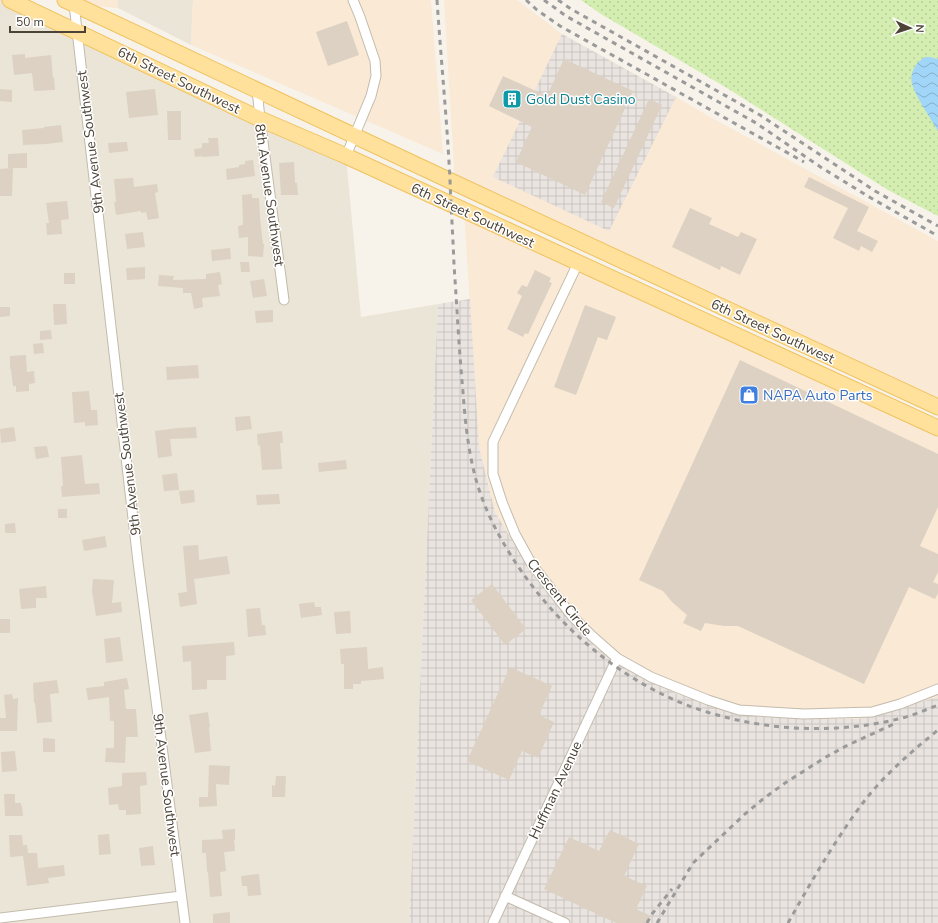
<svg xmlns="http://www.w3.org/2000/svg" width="938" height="923" font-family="'Nunito Sans',sans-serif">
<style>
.residential{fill:#ebe5d8}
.commercial{fill:#f9e9d5}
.industrial{fill:url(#industrial-grid)}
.grass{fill:url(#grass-dots)}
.water{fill:url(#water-waves)}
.building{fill:#dcd1c2}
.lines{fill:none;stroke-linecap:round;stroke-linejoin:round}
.minor-casing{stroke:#c3bbac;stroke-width:11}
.primary-casing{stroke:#f0c25f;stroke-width:17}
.minor{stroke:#fff;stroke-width:9}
.primary{stroke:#ffe19b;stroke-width:15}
.rail{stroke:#9a9a9a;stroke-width:3;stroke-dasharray:5 5;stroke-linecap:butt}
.labels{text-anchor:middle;stroke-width:3;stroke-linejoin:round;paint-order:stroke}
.street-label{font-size:14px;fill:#4c4337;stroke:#fff}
.culture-label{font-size:14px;fill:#0d838f;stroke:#fff;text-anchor:start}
.shop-label{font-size:14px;fill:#366cbe;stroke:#fff;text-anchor:start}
</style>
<defs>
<pattern id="industrial-grid" width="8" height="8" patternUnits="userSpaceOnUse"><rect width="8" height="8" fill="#e9e4df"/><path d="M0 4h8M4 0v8" fill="none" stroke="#cac5c0"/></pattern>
<pattern id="grass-dots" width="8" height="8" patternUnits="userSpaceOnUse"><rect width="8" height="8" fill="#d3eeb0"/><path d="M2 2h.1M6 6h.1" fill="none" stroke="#b7cd98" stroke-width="1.8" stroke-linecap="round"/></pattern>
<pattern id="water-waves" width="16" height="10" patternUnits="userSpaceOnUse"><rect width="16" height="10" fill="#a2d6f8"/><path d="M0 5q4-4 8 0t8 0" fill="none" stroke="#86afca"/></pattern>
</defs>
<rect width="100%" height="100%" fill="#f7f3eb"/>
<!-- residential -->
<path class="residential" d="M0,0H9L346,156L361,317L438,304L409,923H0Z
M118,0H193L191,45L118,8Z"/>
<!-- commercial -->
<path class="commercial" d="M65,0H118V8L74,4Z
M193,0H431L443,154L191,45Z
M444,0H517L562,34L676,97L712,118L938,241V406L455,183Z
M464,211L938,428V697L858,719L759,717L677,694L598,649L532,573L495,512L479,447Z"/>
<!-- industrial -->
<path class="industrial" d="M562,34L676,97L609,231L493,177Z
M470,299L479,447L495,512L532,573L597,649L677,694L759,717L858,719L938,697V923H409L438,304Z"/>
<!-- grass -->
<path class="grass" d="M581,0H938V216L888,190L727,88L601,14Z"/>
<!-- water -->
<path class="water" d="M925,57H930L938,59V131C930,118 916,97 912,84C909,73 916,62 925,57Z"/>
<!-- building -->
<path class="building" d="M347,21L359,55L328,66L316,32Z
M25,54V58L51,55L53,78L54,77L55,90L34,91L32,73L14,75L12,55Z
M564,59L633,91L585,195L516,162L532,127L489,106L503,76L547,96Z
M0,89L12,90V102L0,101Z
M155,89L158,115L129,118L126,92Z
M649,99L662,105L614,208L601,202Z
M167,111H181V140H168Z
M61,125L63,142L46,144L23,145L22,130L44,128V127Z
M208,138H218L219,156L202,157V156L195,157L194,149L202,148V143H209Z
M127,142L128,151L109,153L108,143Z
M27,153V168H8V154Z
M253,160L255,176L227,180L226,169L239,167V165L245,164V161Z
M294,162L295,183H297L298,195H281L279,163Z
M13,168L12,196H0V169Z
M809,177L869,207L857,231L878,241L872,252L861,246L859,251L833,238L848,208L804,187Z
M133,178L134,187L157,184L158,192L155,193L159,218L148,220L146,212L141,213V211L116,215L114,202H116L114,179Z
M252,194V198H259L260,218L263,244H264L263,257L248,256V237L239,238L238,226L243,225L242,195Z
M67,201L69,219L61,220L62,234L47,235L46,223H49L46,203Z
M690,208L712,218L709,224L738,237L741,232L757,239L740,275L721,266L720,270L672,247Z
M143,232L145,247L127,249L125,234Z
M230,248L231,259L212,261L211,250Z
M240,262H249L250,272H241Z
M145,267V279L127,280L126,268Z
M535,270L551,278L549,282L552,283L528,334L525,333L523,337L507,329L522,296L517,293L522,285L527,287Z
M220,272L222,284L218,285L220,296L202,298L203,307L194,309L191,293H183V288L158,286L159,275L174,276L173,280L206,279V274Z
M64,273H75V284H64Z
M264,279L267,296L253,298L250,281Z
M53,304H66L67,324L54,325Z
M585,305L616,317L607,340L598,337L576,395L554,387Z
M0,307H10V316L0,317Z
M273,310V322L256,323L255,311Z
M51,330L52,339L40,340V331Z
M43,343L44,353L34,354L33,344Z
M26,355L27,372L34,371L35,383L29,384V391L16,392V386H13L11,369H10V356Z
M740,360L938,454V507L920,546L938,554V572L933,582L938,584V593L935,599L909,587L864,684L738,626H724L705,623L701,631L683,623L687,615L672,602L663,591L639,580Z
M198,365L199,378L167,380L166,367Z
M89,391L91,410H97L98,425L85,426V422L74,423L72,392Z
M250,416L252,429L236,431L235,417Z
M14,427L16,441L1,443L0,429Z
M196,427L197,438L170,439L172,456L158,458L155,431L178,428Z
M282,431L283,443H280L282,469L262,470L260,445L258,446L257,434Z
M47,446L49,457L36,459L34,447Z
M82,455L85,484L99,483L100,494L62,497L61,486H63L61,457Z
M346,460L347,469L319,472L318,463Z
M177,473L179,490L164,491L162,475Z
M194,490L195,502L181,504L179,491Z
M279,494L280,504L257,505L256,495Z
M58,509H67V518H58Z
M15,523L16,533H5V524Z
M105,536L107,547L84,551L82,540Z
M198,545L199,560L227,556L230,574L194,579L197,604L180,607L178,593L187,592L183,546Z
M93,579L114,580L112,603L121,602L122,612L96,616L92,591Z
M492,584L526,629L505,645L471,600Z
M46,586L47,598H36V608L21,609L19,589Z
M314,602L315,607H321L322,615L301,618L299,604Z
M260,608L262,625H265L266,635L248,637L246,609Z
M350,611L351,633L336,634L334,612Z
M0,619H10V633H0Z
M120,637L123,661L106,663L104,639Z
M234,642L235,655L226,656V680H207V689L192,690L191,661L183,662L182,646Z
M367,647L368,669L383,667L384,679L361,681V684H353V689H344V664H341L340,649Z
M510,667L552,686L539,715L554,722L538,758L522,751L509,780L467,761Z
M127,678L129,689L124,690L126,709H136L138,737H126L125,763L105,762L106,748H114V721H110L109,697L88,700L86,688L104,686V682Z
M57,680L59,693L50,694L52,722L37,723L35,703H34L33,683Z
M12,694L13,699L18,698L17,731H0V718H6L4,695Z
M208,712L210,727H209L211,751L195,753L189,715Z
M43,738L55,739V752H43Z
M15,751L17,771L2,772L1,752Z
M209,765L230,766L229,785L216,784L217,806L199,807V797H208Z
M146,772L147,785L140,786L141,814L126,815V810H119L118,804L109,805L108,788L122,786V773Z
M276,776H286L285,797H272V785L275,786Z
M4,794H15V803H21V806H22L23,816H5Z
M235,829V840H234L235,851L224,852L226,871L220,872L222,896L210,897L208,872H207L206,853H202V840L223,839L222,830Z
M610,830L639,844L624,876L647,886L636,909L651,916L647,923H616L544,889L569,837L599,851Z
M109,834L111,854L99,855L98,835Z
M9,835H22L23,845H27L28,853H37L38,868L64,865L65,876L48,878L49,883L27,886L23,856L10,857Z
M153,846L155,865L141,866L139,848Z
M259,874L261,895L248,896L247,886H242L241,876Z
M230,912V923H213V914Z"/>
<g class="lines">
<defs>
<path id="minor" d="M74,4L138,562L185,923
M257,89L260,119L284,300
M346,156L371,96L376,76L375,61L360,17L353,0
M578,263L493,442V474L502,502L515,534L531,563L551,589L572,616L592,636L617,658L651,677L708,700L739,710L804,714L872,712L900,704L938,689
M505,896L565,923
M0,918L181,896
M493,923L617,658"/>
<path id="primary" d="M10,0L260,119L346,156L938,428
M65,0L455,183L938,407"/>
</defs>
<!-- minor casing -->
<use href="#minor" class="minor-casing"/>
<!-- primary casing -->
<use href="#primary" class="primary-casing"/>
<!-- minor -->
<use href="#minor" class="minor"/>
<!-- primary -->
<use href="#primary" class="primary"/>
<!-- rail -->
<path class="rail" d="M437,0C441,60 447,120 450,180C451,208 453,237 454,265C457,307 459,350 463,392C465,420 468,449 475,476C482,502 493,526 507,549C548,617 610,674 684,704C751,730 828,736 898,719C912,716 925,710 938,705
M526,0L537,10L560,26L804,162
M544,0L566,16L756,123L822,168L871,198L938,236
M558,0L571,9L760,115L875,191L938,226
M647,923L652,914L672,889
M657,923L693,863L745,814L763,799L785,783L826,757L846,746L896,723
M788,923C811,882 834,842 862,804C883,776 911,752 938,730"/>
</g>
<!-- icons -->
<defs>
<symbol id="building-square" viewBox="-11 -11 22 22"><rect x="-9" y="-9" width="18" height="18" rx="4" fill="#0f9aa8" stroke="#fff"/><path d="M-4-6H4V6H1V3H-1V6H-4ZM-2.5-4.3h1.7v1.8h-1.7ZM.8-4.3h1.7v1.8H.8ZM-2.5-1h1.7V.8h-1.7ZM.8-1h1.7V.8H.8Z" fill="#fff"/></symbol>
<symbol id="shop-square" viewBox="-11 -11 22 22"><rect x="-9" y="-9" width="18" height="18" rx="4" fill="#3f7fe0" stroke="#fff"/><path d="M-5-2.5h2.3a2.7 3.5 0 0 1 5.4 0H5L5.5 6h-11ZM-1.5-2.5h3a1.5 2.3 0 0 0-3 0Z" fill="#fff"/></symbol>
</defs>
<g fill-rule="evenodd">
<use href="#building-square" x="501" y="88" width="22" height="22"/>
<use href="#shop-square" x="738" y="384" width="22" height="22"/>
</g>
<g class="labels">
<!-- street labels -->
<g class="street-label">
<text transform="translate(179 80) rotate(26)" y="5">6th Street Southwest</text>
<text transform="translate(90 142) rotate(-97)" y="5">9th Avenue Southwest</text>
<text transform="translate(270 195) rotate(82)" y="5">8th Avenue Southwest</text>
<text transform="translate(473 215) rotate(25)" y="5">6th Street Southwest</text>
<text transform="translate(773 331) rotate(25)" y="5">6th Street Southwest</text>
<text transform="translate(127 464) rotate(-97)" y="5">9th Avenue Southwest</text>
<text transform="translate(560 597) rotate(51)" y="5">Crescent Circle</text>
<text transform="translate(167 785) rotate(83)" y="5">9th Avenue Southwest</text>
<text transform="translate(555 790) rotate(-65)" y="5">Huffman Avenue</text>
</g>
<!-- culture labels -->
<g class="culture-label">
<text x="526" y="104">Gold Dust Casino</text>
</g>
<!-- shop labels -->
<g class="shop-label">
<text x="763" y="400">NAPA Auto Parts</text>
</g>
</g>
<!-- north arrow -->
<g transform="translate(910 28) rotate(93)" stroke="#ffffff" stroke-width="3" paint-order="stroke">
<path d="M0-3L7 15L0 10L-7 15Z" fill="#4c4337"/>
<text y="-6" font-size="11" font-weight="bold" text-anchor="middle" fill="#4c4337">N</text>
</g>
<!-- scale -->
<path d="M10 26v6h75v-6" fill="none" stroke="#4c4337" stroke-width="2"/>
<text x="16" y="26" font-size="12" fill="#4c4337" stroke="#ffffff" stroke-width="3" paint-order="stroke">50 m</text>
</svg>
